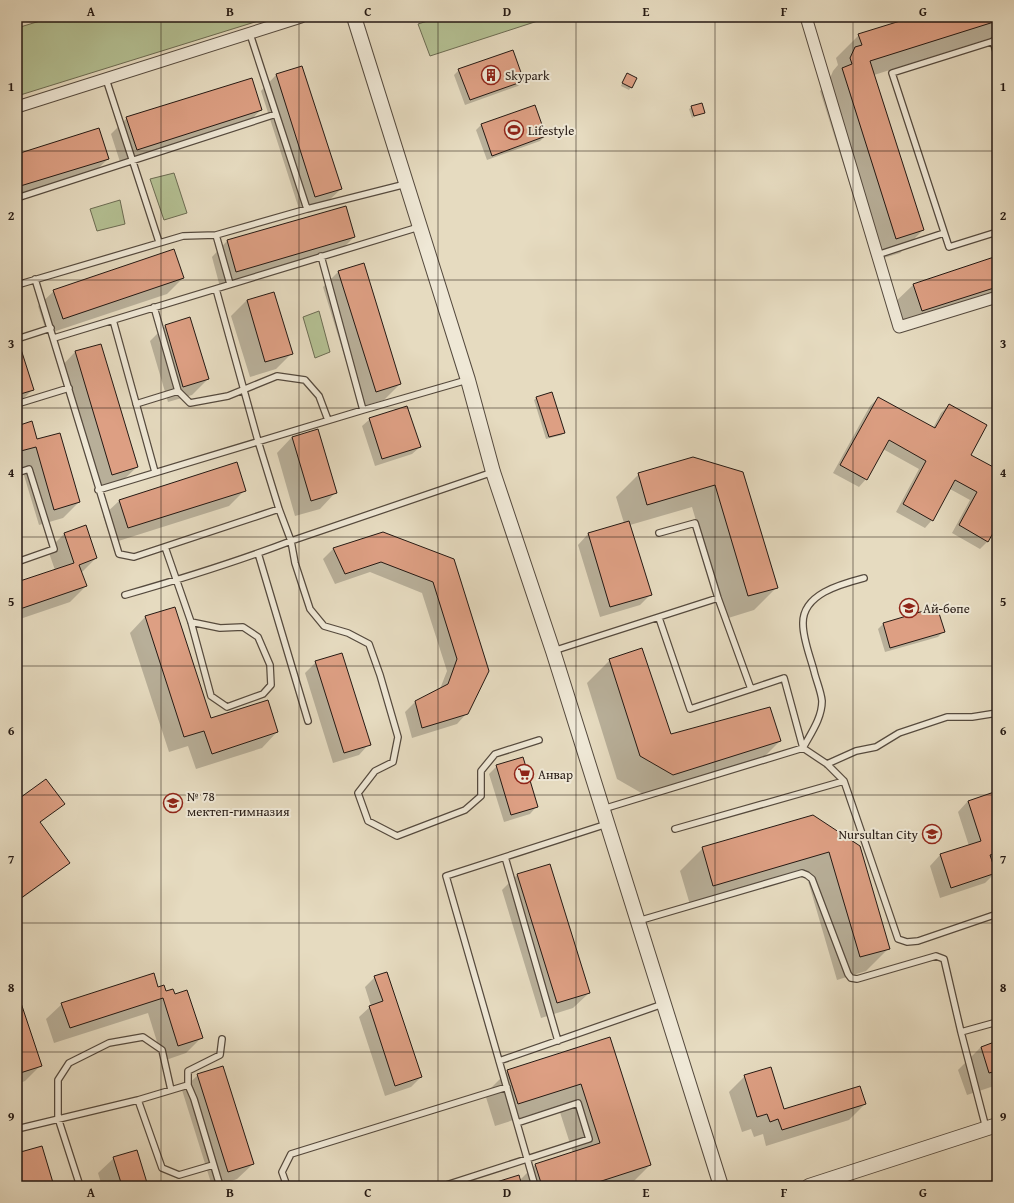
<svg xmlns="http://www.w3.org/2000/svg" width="1014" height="1203" font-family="'Gentium Book Plus',serif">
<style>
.green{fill:#b4c093;stroke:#6c6c53}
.shadow{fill:#0003}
.building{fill:#dd9f83;stroke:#251913}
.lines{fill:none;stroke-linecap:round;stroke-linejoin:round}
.service-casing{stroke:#554a3e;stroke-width:8}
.minor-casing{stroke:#554a3e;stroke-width:13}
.tertiary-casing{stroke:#554a3e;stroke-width:16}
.service{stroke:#efe8d6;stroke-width:5.5}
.minor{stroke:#efe8d6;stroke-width:11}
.tertiary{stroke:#efe8d6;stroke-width:14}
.grid{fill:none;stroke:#251913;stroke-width:1;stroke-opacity:0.55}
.labels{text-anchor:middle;stroke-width:4;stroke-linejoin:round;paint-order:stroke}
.poi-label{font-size:13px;fill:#251913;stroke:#efe8d6;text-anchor:start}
.neatline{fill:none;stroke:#251913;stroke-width:1.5}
.grid-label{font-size:13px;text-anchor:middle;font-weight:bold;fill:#251913}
</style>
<rect width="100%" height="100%" fill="#e6dbc0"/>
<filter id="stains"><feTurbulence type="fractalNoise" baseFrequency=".005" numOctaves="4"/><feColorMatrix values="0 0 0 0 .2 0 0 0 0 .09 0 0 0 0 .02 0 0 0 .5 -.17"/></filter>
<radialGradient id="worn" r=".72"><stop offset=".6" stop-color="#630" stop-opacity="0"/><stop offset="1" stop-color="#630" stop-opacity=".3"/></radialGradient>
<!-- green -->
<path class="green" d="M53,17H271L17,96V28Z
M440,17H550L430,56L418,24Z
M174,173L187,213L164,220L150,179Z
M120,200L125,224L97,231L90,209Z
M319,311L330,352L315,358L303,317Z"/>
<!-- shadow -->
<path class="shadow" d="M916,17H997V36L874,75L923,230L900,253L874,261L820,91L828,83L833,71L838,65L836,58L859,35Z
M302,67L341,189L325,204L300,212L261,91L276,75Z
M459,70L523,81L518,86L465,105L454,75Z
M625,76L636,78L629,90L621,86Z
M692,107L703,112L692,118L689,109Z
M261,110L245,125L121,165L111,134L127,118Z
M481,125L545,136L540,141L487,160L476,130Z
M17,155L108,159L92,174L17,197Z
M345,207L354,237L339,252L220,287L212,257L227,241Z
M997,257V302L899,333L890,307L913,285Z
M339,271L400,384L384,400L360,407L323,287Z
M183,278L167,294L47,334L38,306L54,291Z
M247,300L291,354L276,369L250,377L231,316Z
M165,326L208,379L192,395L168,402L150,341Z
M100,345L137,467L121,482L96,490L60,368L75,352Z
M17,357L32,390L17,405Z
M537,397L564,432L562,435L546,439L534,400Z
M878,398L933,428L941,413L949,405L970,455L997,470V524L988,541L980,549L952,533L970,500L950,489L932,520L925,528L896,512L919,469L883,449L866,479L859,487L833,473L870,406Z
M370,419L420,447L412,454L375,466L362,426Z
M17,427L37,441L79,502L63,518L39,525L20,462L17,463Z
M292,437L335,493L320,509L295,516L277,453Z
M236,464L245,490L229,506L112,543L103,516L119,501Z
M743,472L777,587L754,610L725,619L692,507L630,525L650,595L640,605L600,617L578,545L588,534L624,523L616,497L639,474Z
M85,527L96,558L81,573L86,586L70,602L17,620V583L55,570L48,550L64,534Z
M382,533L453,560L467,713L457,724L412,738L405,712L415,702L440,689L447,671L422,593L370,572L335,584L323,559L333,549Z
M174,608L211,720L277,732L262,748L196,769L188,746L169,752L130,633L145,617Z
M883,624L943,632L938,637L885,652L878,629Z
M610,660L671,736L780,741L757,764L650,798L617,779L587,683Z
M316,662L369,744L359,755L333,763L305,673Z
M497,766L537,806L530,814L504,822L489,774Z
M997,792V858L991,861L995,873L985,883L940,898L930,866L940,855L969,846L958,812L968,801Z
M17,798L19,800L63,804L40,823L69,863L61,870L17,902Z
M859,847L889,948L866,971L837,980L806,874L691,908L680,871L703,848Z
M518,874L589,993L573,1008L541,1018L502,890Z
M375,977L421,1077L411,1087L385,1096L359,1017L371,1006L365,987Z
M157,988L165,993L201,1038L186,1053L163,1061L148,1013L54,1043L46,1019L62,1004Z
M17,1014L41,1065L25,1081L17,1084Z
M610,1039L650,1165L629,1186H487L518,1176L519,1181L535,1165L573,1153L558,1106L495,1126L485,1094L508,1071Z
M997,1042V1085L967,1095L958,1070L981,1047Z
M198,1075L253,1164L237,1179L217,1186H212L182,1090Z
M745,1076L783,1110L865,1104L849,1120L766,1146L763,1134L754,1137L751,1129L742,1132L729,1092Z
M17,1155L53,1186H17Z
M114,1158L147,1186H102L98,1173Z"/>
<!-- building -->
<path class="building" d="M913,17H997V21L870,61L924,230L896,239L842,68L852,64L850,58L855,47L862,45L858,34Z
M513,50L524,81L470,100L458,69Z
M302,66L342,189L315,197L276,74Z
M627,73L637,78L632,88L622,83Z
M252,78L262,110L137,150L126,117Z
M702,103L705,113L694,116L691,106Z
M535,105L546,136L492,156L481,124Z
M99,128L109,159L17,187V154Z
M346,206L355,237L236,272L227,240Z
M174,249L184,278L63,319L53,290Z
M997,256V287L922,311L913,284Z
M364,263L401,384L376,392L338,271Z
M274,292L293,354L265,362L247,300Z
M190,317L209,379L183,387L165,325Z
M19,343L34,390L17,395V344Z
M101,344L138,467L112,475L75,351Z
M552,392L565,433L549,437L536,397Z
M878,397L935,428L949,404L987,425L971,455L997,469V526L988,542L959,525L977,492L955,480L933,521L903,504L926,461L889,440L867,480L840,465Z
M407,406L421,447L382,459L369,418Z
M32,421L37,439L60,433L80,502L54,510L36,447L17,452V426Z
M318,429L337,493L311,501L292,437Z
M693,457L743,472L778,588L748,596L715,485L647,505L638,473Z
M237,462L246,491L128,528L119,500Z
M629,521L652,595L610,607L588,533Z
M86,525L97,558L79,565L87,586L17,610V582L74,563L64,533Z
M383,532L454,559L489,671L468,714L422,728L415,701L448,684L457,659L433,582L381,562L345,574L333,548Z
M175,607L211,718L268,700L278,732L212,754L204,731L184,737L145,616Z
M937,607L945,632L890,648L883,623Z
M642,648L671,734L770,707L781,741L673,775L640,756L609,659Z
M342,653L371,745L344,753L315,661Z
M523,757L538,807L511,815L496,765Z
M46,779L65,804L40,822L70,863L17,901V800Z
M997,791V853L990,855L996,873L951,888L940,854L981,841L968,801Z
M813,815L860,846L890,949L860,957L829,852L713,886L702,847Z
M550,864L590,993L557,1003L517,874Z
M387,972L422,1077L395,1086L369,1006L383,1001L374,976Z
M154,973L158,987L164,985L166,991L173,989L175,994L187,990L203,1038L178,1046L163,998L70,1028L61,1003Z
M17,997H19L42,1066L17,1074Z
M610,1037L651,1165L586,1186H542L535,1164L600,1143L581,1084L518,1104L507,1070Z
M997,1041V1071L989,1073L981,1047Z
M223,1066L254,1164L228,1172L197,1074Z
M771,1067L784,1109L860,1086L866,1104L782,1130L778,1119L770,1122L767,1114L757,1117L744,1075Z
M42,1146L54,1186H21L17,1174V1153Z
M137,1150L148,1186H122L113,1157Z
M519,1175L522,1186H490V1184Z"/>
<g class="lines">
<defs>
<path id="service" d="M250,34L307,209
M997,40L892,73L949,247L997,232
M993,41L997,55
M106,79L159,242
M17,198L276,114
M216,235L230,284
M877,255L944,233
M321,256L363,410L467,380
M35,279L119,554L134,557L279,509
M17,285L183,236L216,235L307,209L406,184
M216,289L258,441L279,509L291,541L295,563L310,609L324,626L348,633L369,644L380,675L398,737L393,762L375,771L358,793L368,821L397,836L465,810L481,796V771L495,754L539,740
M113,320L155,472
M54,338L419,227
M17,339L51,328
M178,391L190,403L228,396L277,376L305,380L319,396L328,420
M17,404L69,388
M136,404L178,391L154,307
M17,473L29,469L54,549L17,562
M98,490L363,410
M165,547L191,622L211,696L227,707L263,694L271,685L270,665L258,637L243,627L220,628L191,622
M258,553L308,721
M864,578C841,584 802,594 803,624C803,639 810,656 814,671C816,680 821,691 822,701C822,718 811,733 803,748L827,764L844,781L898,939L907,942L918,941L997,914
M125,595C181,579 236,562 291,541L493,472
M659,618L690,709L751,689
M553,651L718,598
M827,764L856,751L876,747L899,733L947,717H972L997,713
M603,809L803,748L784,678L751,689L718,598L695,523L659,533
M675,829L844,781
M505,857L558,1041
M638,921L802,873L807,875L812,879L848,974L851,978L857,979L936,956L944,959L961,1032L986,1128
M961,1032L997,1022
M499,1061L663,1004
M138,1100L162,1168L179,1175L213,1165
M17,1129L138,1100L188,1085
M80,1186L58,1118V1080L69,1063L109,1043L143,1037L162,1050L171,1090
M220,1186L194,1099L188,1085V1071L220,1055L222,1039
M287,1186L282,1172L291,1154L507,1087
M443,1186L589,1139L578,1103L517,1123
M535,1186L446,876L607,824"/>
<path id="minor" d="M806,17L899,327L997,297
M17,107L301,17"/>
<path id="tertiary" d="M354,17L468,380L493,472L553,651L721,1186
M809,1186L997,1125"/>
</defs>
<!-- service casing -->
<use href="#service" class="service-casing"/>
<!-- minor casing -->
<use href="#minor" class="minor-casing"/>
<!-- tertiary casing -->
<use href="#tertiary" class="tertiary-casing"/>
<!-- service -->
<use href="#service" class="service"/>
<!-- minor -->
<use href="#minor" class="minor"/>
<!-- tertiary -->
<use href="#tertiary" class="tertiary"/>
</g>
<!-- grid -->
<path class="grid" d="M161,17V1186M299,17V1186M438,17V1186M576,17V1186M715,17V1186M853,17V1186M17,151H997M17,280H997M17,408H997M17,537H997M17,666H997M17,795H997M17,923H997M17,1052H997"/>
<!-- icons -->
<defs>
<symbol id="building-ring" viewBox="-11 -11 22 22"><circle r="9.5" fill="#efe8d6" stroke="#8f2418" stroke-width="1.5"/><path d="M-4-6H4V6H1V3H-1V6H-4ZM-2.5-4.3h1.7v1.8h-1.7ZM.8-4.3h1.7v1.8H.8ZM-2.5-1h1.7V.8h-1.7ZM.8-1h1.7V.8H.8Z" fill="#8f2418"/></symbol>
<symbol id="stadium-ring" viewBox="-11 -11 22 22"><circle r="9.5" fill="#efe8d6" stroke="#8f2418" stroke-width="1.5"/><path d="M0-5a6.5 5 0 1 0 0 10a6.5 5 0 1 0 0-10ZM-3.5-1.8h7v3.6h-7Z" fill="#8f2418"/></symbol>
<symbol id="school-ring" viewBox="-11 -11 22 22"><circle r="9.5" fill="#efe8d6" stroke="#8f2418" stroke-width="1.5"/><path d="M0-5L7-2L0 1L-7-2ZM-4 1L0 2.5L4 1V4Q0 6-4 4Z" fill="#8f2418"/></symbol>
<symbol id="supermarket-ring" viewBox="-11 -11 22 22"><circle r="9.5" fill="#efe8d6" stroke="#8f2418" stroke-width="1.5"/><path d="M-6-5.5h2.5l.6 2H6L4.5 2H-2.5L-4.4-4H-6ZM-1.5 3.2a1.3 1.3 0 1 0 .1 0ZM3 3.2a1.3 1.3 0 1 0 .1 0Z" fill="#8f2418"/></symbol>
</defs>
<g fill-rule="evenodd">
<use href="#building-ring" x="480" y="64" width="22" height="22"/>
<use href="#stadium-ring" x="503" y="119" width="22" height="22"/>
<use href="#school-ring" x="898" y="597" width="22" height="22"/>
<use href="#supermarket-ring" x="513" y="763" width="22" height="22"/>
<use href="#school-ring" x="162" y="792" width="22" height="22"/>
<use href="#school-ring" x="921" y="823" width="22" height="22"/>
</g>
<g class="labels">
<!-- poi labels -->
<g class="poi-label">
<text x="505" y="80">Skypark</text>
<text x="528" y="135">Lifestyle</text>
<text x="923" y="613">Ай-бөпе</text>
<text x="538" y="779">Анвар</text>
<text x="187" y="801">№ 78<tspan x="187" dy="15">мектеп-гимназия</tspan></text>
<text x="918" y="839" text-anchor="end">Nursultan City</text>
</g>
</g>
<!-- margin -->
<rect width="1014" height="1203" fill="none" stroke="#e6dbc0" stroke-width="44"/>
<rect x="22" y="22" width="970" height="1159" class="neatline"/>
<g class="grid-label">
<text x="91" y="16">A</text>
<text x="230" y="16">B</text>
<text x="368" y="16">C</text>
<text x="507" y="16">D</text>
<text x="646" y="16">E</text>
<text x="784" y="16">F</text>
<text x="923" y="16">G</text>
<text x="11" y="91">1</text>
<text x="1003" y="91">1</text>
<text x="11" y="220">2</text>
<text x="1003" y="220">2</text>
<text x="11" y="348">3</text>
<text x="1003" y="348">3</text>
<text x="11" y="477">4</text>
<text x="1003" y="477">4</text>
<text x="11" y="606">5</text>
<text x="1003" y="606">5</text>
<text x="11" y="735">6</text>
<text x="1003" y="735">6</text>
<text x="11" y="864">7</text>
<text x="1003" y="864">7</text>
<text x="11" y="992">8</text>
<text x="1003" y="992">8</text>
<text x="11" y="1121">9</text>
<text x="1003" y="1121">9</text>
<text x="91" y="1197">A</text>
<text x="230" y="1197">B</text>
<text x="368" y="1197">C</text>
<text x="507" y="1197">D</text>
<text x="646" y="1197">E</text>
<text x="784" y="1197">F</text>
<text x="923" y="1197">G</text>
</g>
<rect width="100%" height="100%" filter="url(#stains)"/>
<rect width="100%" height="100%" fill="url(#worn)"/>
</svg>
